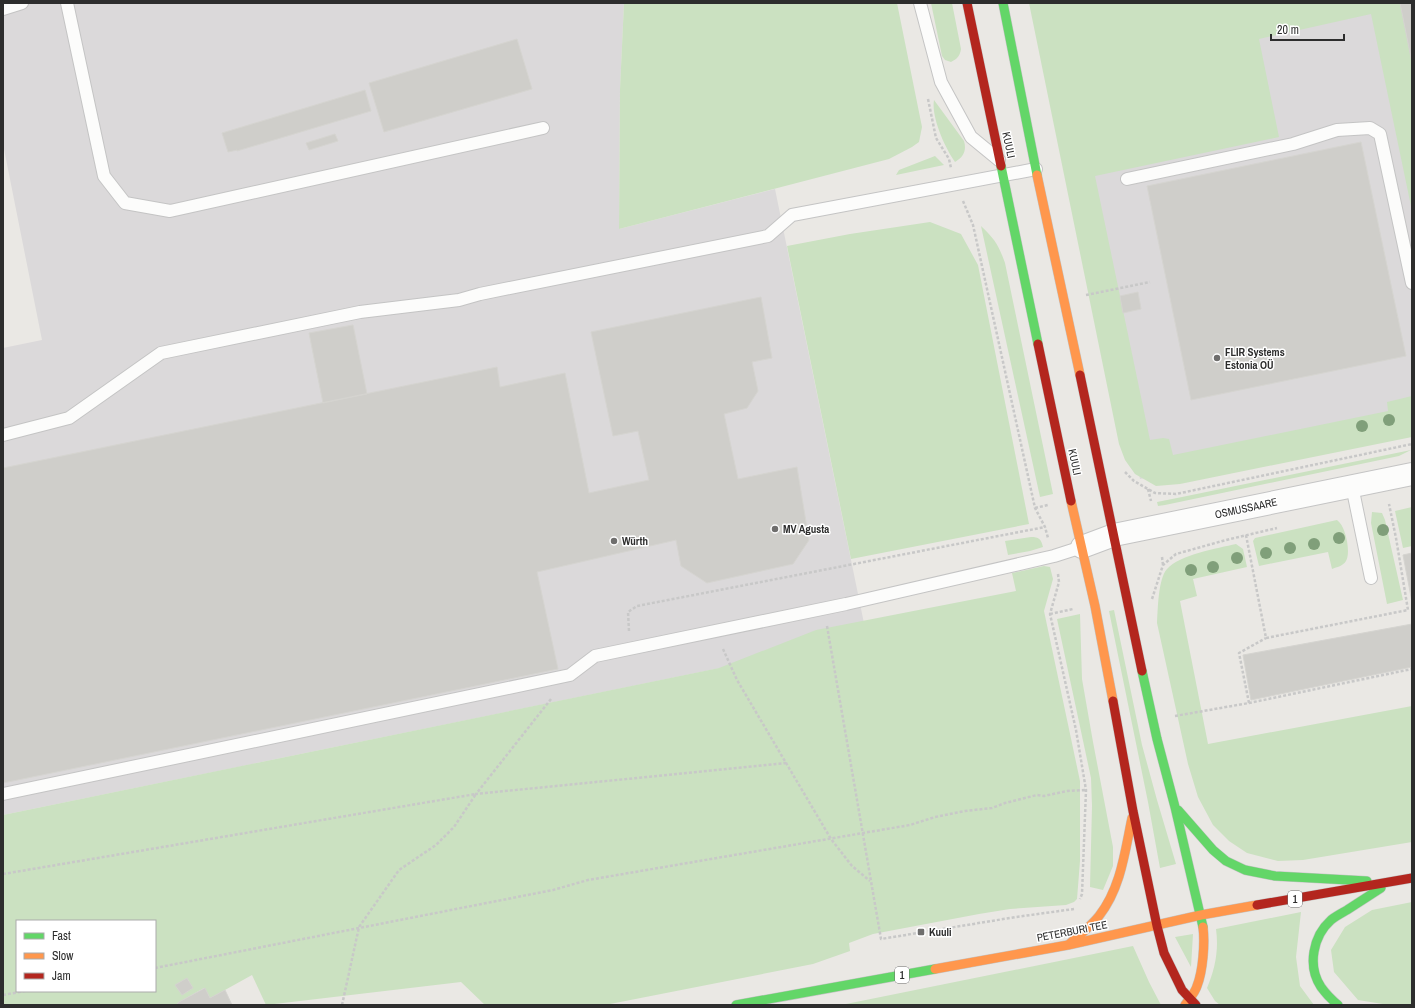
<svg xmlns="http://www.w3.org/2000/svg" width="1415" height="1008" font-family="'Archivo Narrow',sans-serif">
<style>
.industrial{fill:#dbd9da}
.green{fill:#cbe1c1;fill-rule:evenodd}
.building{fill:#cfceca;stroke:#d5d4d0}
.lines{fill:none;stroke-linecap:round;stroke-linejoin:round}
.lane-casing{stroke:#c4c4c4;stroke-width:14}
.street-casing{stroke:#c4c4c4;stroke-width:24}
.fast-casing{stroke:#c4c4c4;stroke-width:10}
.slow-casing{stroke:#c4c4c4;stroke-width:10}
.jam-casing{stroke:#c4c4c4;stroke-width:10}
.path{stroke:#c8c8c8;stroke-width:2.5;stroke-dasharray:3 2;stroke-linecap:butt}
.lane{stroke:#fcfcfb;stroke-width:12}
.street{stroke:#fcfcfb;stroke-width:22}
.fast{stroke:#63d668;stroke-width:9}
.slow{stroke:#ff974d;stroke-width:9}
.jam{stroke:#b3261e;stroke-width:9}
.tree{fill:#809f7a}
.poi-dot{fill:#6f6e6d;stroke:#fff;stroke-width:1.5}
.labels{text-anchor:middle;stroke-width:3;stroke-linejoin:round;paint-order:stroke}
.shield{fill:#fff;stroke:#6c6c6c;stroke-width:1}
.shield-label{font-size:10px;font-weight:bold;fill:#2d2d2d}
.street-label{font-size:11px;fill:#2d2d2d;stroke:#fff}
.poi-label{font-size:11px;font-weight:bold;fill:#2d2d2d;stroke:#fff;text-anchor:start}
</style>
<rect width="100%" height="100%" fill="#eae8e4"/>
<!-- industrial -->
<path class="industrial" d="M3,3H624L620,89L619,229L775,189L867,638L3,815V348L42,340L3,144Z
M1043,3H1412V423L1140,479Z"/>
<!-- green -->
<path class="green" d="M624,3H897L922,127L919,142L912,147L889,159L619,229L620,89Z
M931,3H952L961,49C960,56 957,59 951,62L945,60L942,56Z
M1029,3H1400L1412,63V211L1371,14L1259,39L1279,137L1095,176L1150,440L1163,438L1169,439L1173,455L1388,411L1387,402L1412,396V437L1180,484L1156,486L1135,474L1125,460L1119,444Z
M934,100L964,141C967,151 963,157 955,162C945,148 931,117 934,100Z
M935,156L944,165L896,175L899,170Z
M930,222L961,234L978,265L1029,524L851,559L787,246L850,234Z
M981,226C995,239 999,246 1005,263L1053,494L1040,497Z
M1411,450L1399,456L1165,505L1158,506L1157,502L1182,497Z
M1412,507V546L1403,548L1395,511Z
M1372,512L1382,513L1385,520L1403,600L1387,604L1371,523Z
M1337,520C1346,526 1351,553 1346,561C1343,566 1337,567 1332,569L1328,552L1259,566L1253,541L1255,538Z
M1031,537C1039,537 1041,539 1043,547L1030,551L1008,555L1005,541Z
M1236,544L1243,549L1247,567L1193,579L1197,596L1180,601L1208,744L1412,706V842L1303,860L1278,861L1247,853L1229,841L1213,825L1198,797L1188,764L1157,623C1158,609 1158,579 1167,569C1179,555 1218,548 1236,544Z
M1044,566L1050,567L1053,579L1044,611L1080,781V861L1077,899L1074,902L1066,905L1010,909L979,914L873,934L849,943L850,951L813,964L605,1005H485L461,982L266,1005L252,975L225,990L210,998L204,988L179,1002L176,1005H3V815L719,668L816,630L1016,591L1012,573ZM17,921H155V991H17Z
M1114,610L1142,745L1157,800L1176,864L1160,868L1148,802L1109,611Z
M1080,614L1082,679L1093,742L1113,847V866L1103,890L1090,887L1092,806L1091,778L1057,619Z
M1412,902V1005H1389L1358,1000L1334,972L1331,950L1345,927L1372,910Z
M1301,912L1296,957L1300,986L1314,1005H1220L1215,1001L1207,988C1215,969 1219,950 1216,929Z
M1193,934L1191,967L1175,937Z
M1133,946L1149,982L1161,1005H841Z"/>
<!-- building -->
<path class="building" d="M1400,3H1412V63Z
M517,39L532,89L384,132L369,83Z
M365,90L371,111L237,151V150L228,152L222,133Z
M335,134L338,141L309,150L306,143Z
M1361,142L1406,356L1191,400L1147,186Z
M1138,292L1141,309L1123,313L1120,296Z
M761,297L772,358L752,362L758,391L747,408L724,414L738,479L797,467L809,540L793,564L707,583L681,566L676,540L537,572L558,669L3,783V468L497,367L500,387L565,373L589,493L649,480L638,431L613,436L591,332Z
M353,325L367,394L323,403L309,333Z
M1412,553V602L1403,555Z
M1412,624V667L1251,700L1243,655Z
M187,978L193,988L182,995L175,985Z
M205,988L210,998L225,990L232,1005H176L179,1002Z"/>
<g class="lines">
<defs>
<path id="lane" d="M67,3L104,176L125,203L170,211L543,128
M920,3L941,82L971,137L999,160
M3,9L22,3
M1127,179L1293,144L1337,130L1370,128L1380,134L1412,283
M3,435L69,418L161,353L360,312L459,300L480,294L768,236L792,215L1036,169
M1352,486L1371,578
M3,794L570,675L595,656L846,604L1054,556L1082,547"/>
<path id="street" d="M1082,547L1114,535L1412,474"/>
<path id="fast" d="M1003,3L1037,175
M1001,166L1038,344
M1142,671L1157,739L1175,807L1203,927
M1178,810L1213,850L1226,861L1245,870L1275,876L1367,881
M736,1005L935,969
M1338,1005C1332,1000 1326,994 1321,987C1307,966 1313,936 1331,920C1336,916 1342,913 1347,910C1358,903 1370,895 1381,888"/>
<path id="slow" d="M1037,175L1080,375
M1071,501L1095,606L1113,701
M1068,945C1079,936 1090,927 1099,916C1121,888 1125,851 1132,818
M935,969L1068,945L1201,915L1257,905
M1185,1005C1189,999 1195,993 1197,986C1203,971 1205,943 1203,927"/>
<path id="jam" d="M967,3L1001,166
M1038,344L1071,501
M1080,375L1142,671
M1113,701L1133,811L1157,926L1164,953L1182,990L1196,1005
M1257,905L1412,878"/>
</defs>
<!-- lane casing -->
<use href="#lane" class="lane-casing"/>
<!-- street casing -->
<use href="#street" class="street-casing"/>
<!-- fast casing -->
<use href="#fast" class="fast-casing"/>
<!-- slow casing -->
<use href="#slow" class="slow-casing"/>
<!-- jam casing -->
<use href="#jam" class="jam-casing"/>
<!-- path -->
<path class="path" d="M928,99L936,138L949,159L951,168
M963,201L973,225L1035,508L1045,527L1048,538
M1086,295L1150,282
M1125,472L1134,481L1155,493L1176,494L1412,444
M1148,489L1151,501
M1035,508L1048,505
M1246,535L1266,638L1408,610L1396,538L1389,504
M1162,557L1163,565
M1058,574L1059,582L1050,614L1076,730L1086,790L1082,894L1080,899
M1152,599L1163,565L1176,554L1226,540L1277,528
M1050,614L1073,609
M827,626L881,939L1016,917L1074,909
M629,631L628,612L637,606L1045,527
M723,649L737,680L831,839L852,866L870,881
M551,699L476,794L786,763
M1249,703L1239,653L1266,638
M1175,716L1249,703L1412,669
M3,874L476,794
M155,968L553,890L588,880L910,825L935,817L965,811L992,808L1005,803L1037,795L1044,796L1067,791L1086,790
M3,995L25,991
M342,1005L359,927L399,870L436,845L454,827L476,794"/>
<!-- lane -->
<use href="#lane" class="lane"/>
<!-- street -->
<use href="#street" class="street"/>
<!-- fast -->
<use href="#fast" class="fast"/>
<!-- slow -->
<use href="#slow" class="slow"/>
<!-- jam -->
<use href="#jam" class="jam"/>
</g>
<!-- trees -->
<g class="tree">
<circle cx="1389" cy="420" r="6"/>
<circle cx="1362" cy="426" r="6"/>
<circle cx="1383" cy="530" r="6"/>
<circle cx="1339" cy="538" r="6"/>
<circle cx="1314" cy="544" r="6"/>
<circle cx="1290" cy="548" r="6"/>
<circle cx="1266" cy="553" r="6"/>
<circle cx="1237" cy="558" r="6"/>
<circle cx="1213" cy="567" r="6"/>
<circle cx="1191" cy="570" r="6"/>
</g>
<!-- markers -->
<g class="poi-dot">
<circle cx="1217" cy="358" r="4"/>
<circle cx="775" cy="529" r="4"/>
<circle cx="614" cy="541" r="4"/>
<rect x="917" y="928" width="8" height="8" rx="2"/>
</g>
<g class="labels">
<!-- shield labels -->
<g class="shield">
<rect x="1288" y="891" width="14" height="16" rx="3"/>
<rect x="895" y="967" width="14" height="16" rx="3"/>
</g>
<g class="shield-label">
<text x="1295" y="903">1</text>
<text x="902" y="979">1</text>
</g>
<!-- street labels -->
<g class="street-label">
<text transform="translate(1009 145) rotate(78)" y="4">KUULI</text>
<text transform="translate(1075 462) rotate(78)" y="4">KUULI</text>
<text transform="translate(1246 508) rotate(-12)" y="4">OSMUSSAARE</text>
<text transform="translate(1072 931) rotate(-11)" y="4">PETERBURI TEE</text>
</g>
<!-- poi labels -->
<g class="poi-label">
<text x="1225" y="356">FLIR Systems<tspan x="1225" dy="13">Estonia OÜ</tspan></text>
<text x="783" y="533">MV Agusta</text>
<text x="622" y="545">Würth</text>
<text x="929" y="936">Kuuli</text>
</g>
</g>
<!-- border -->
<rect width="1415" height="1008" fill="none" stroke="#2d2d2d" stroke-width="8"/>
<!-- legend -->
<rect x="16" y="920" width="140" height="72" fill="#ffffff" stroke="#ababab"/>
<rect x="24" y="933" width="20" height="6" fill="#63d668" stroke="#ababab"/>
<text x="52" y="940" font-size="12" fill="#2d2d2d">Fast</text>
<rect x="24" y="953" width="20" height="6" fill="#ff974d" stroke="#ababab"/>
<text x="52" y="960" font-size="12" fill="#2d2d2d">Slow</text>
<rect x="24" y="973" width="20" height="6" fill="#b3261e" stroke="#ababab"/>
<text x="52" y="980" font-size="12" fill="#2d2d2d">Jam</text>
<!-- scale -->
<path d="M1271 34v6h73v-6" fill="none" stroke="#2d2d2d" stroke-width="2"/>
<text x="1277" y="34" font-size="12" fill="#2d2d2d" stroke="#ffffff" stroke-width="3" paint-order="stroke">20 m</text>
</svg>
